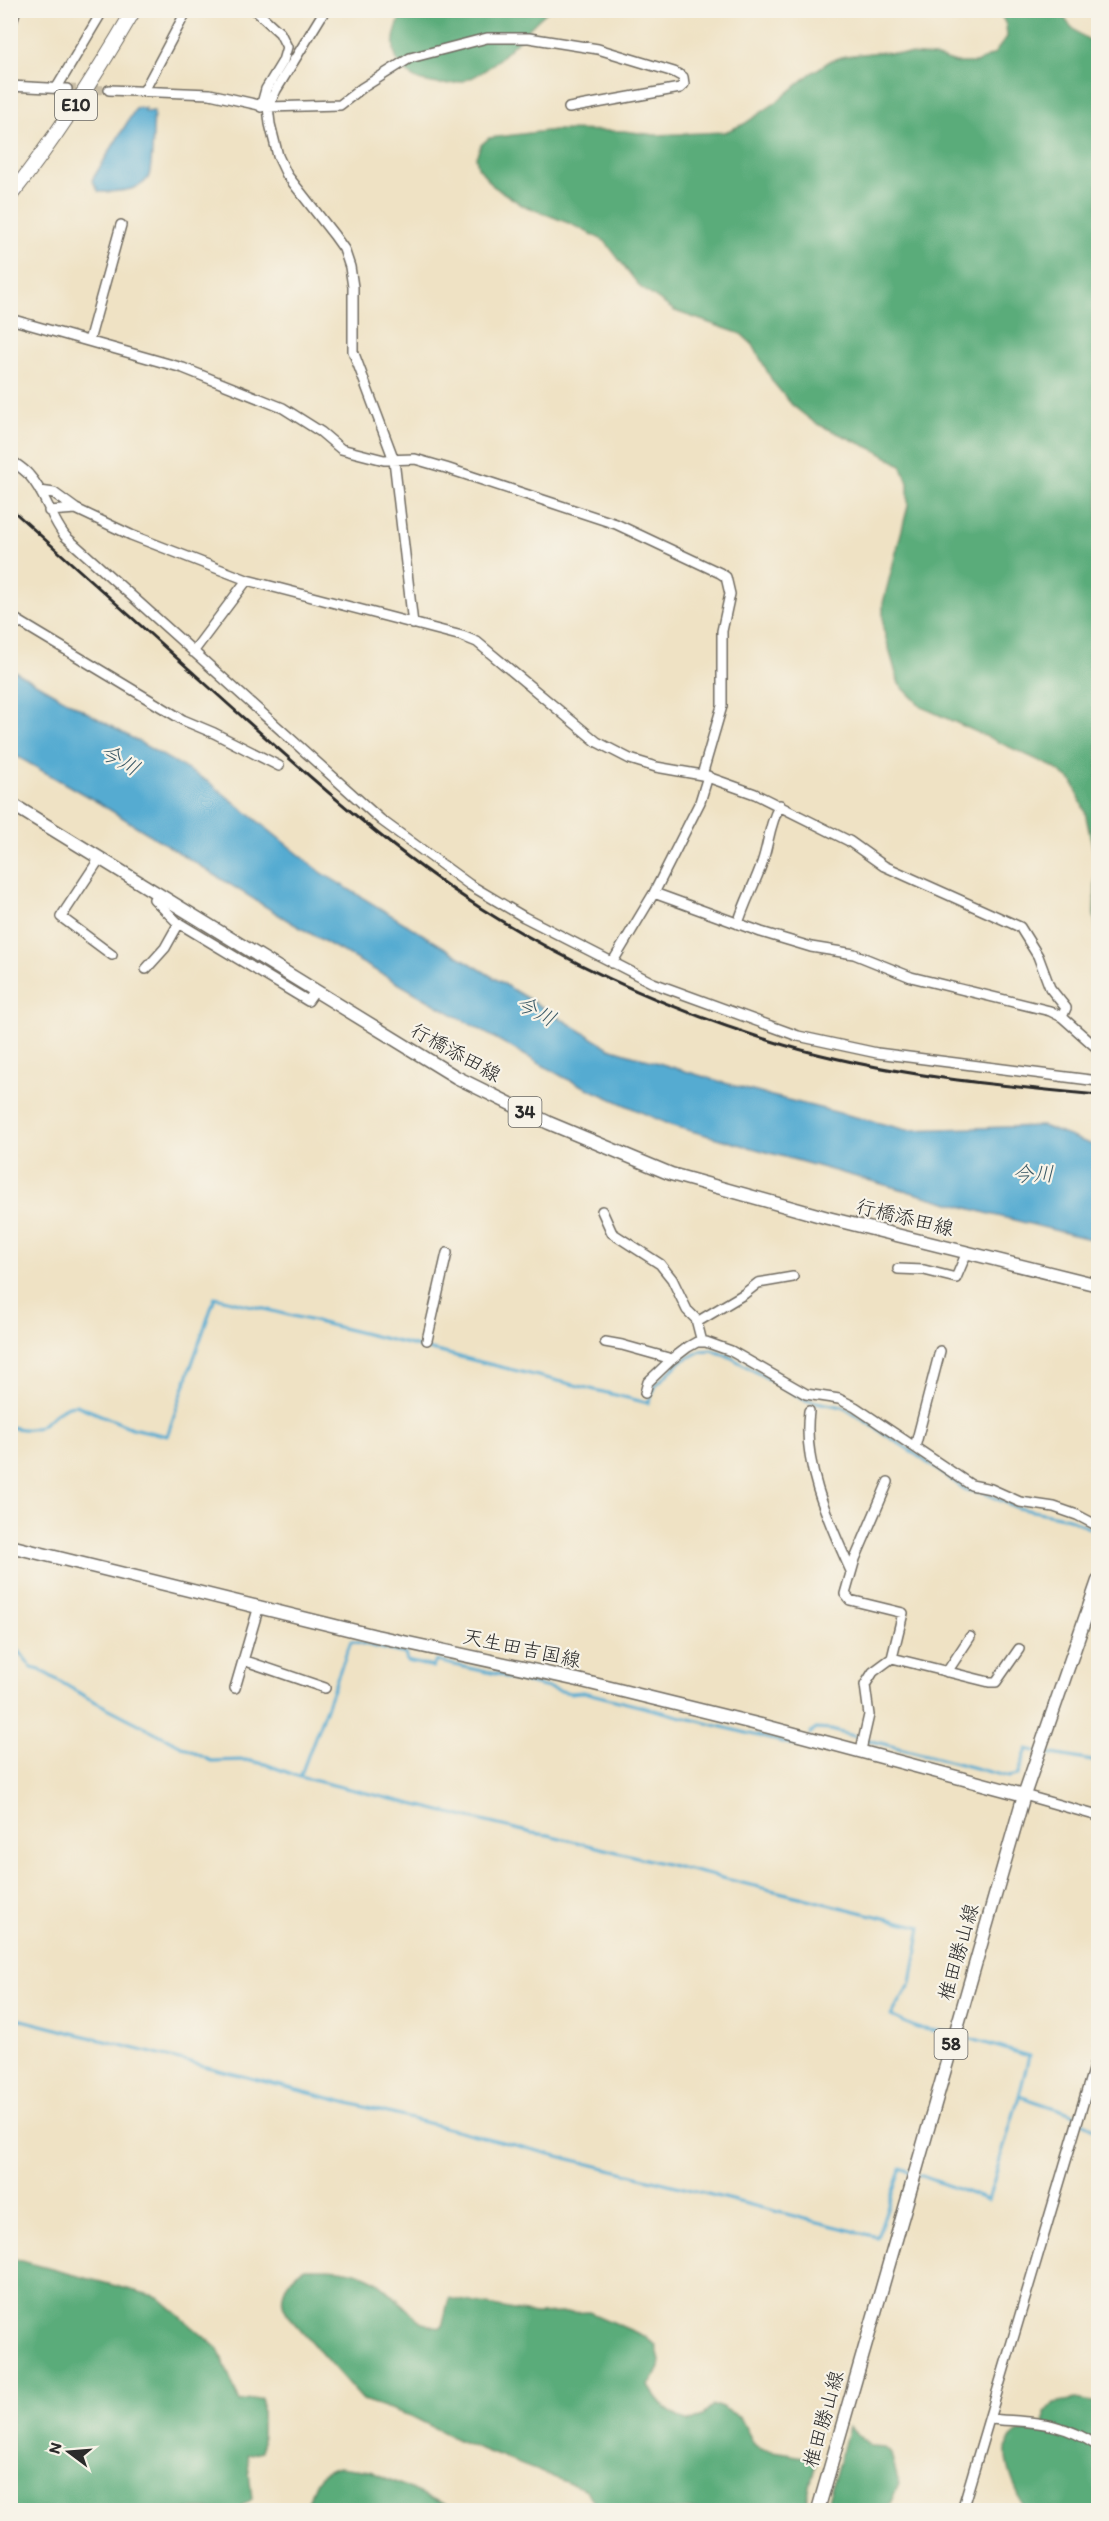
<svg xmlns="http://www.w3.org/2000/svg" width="1109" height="2521" font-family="Itim,'Klee One',sans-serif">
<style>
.forest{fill:#5aac7a;stroke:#426c52;stroke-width:1.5}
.water{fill:#54abd1;stroke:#406b7e;stroke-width:1.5}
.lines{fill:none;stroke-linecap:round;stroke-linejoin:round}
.stream{stroke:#54abd1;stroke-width:3}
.minor-tunnel{stroke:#c8bda5;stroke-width:9;stroke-dasharray:9 4.5;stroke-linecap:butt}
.minor-casing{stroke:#706b61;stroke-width:12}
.major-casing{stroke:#706b61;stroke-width:15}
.highway-casing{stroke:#706b61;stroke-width:16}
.minor{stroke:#fff;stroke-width:9}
.major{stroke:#fff;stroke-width:12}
.highway{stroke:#fff;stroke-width:14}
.rail{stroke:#2b2b2b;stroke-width:3}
.labels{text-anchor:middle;stroke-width:4.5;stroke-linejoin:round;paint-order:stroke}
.shield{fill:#f7f3e8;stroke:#686764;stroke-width:1.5}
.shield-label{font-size:18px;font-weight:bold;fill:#2b2b2b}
.street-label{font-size:20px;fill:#2b2b2b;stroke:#f7f3e8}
.water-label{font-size:21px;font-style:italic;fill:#395865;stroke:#f7f3e8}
</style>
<rect width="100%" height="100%" fill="#f7f3e8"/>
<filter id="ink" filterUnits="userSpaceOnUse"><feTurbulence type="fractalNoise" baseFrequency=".0167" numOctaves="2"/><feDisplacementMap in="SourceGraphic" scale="12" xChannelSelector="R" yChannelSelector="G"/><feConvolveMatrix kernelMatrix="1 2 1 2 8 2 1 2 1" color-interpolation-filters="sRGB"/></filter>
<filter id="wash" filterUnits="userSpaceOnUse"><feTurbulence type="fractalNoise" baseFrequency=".008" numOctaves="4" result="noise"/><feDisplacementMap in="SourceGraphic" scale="24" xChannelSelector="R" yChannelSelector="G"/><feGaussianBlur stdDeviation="1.35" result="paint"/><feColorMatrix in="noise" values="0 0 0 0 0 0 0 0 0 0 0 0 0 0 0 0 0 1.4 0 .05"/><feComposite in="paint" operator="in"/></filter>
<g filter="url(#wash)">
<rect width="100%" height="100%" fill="#efe2c4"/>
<!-- forest -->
<path class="forest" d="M403,11H548C514,38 484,93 432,83C419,81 414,79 404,70C387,52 394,31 403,11Z
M999,11H1061C1068,28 1082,37 1098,44V939L1094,914L1096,863L1085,812L1073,782L1053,767L922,707L899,684L883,628V603L908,506V483L901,465L877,451L815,423L792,405L773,382L753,345L741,334L675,311L640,287L605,241L571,224L522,205L493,186L478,167L476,157L481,145L489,138L555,130L624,131L655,135L725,132L744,124L778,101L810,74L830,61L845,56L880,52L934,56L956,63H976L994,54L1007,37L1006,25Z
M10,2258L158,2297L218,2349L240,2402L262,2398V2451L247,2455L252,2499L241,2507V2510H11Z
M305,2268C328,2268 351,2267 373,2279C395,2291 420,2332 442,2327L449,2298L536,2314L589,2312L644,2336L656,2346L660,2361L659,2368L649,2386C659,2403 670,2415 689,2422L702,2416L713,2406H720L740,2417L754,2444L760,2449L804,2456L818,2455L804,2510H598L587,2490L460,2441L411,2416L363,2400L289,2317C287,2313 284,2308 283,2304C280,2289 293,2274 305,2268Z
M1076,2399L1098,2403V2510H1025C1017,2493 995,2447 1015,2434C1022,2430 1036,2430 1044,2429L1045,2413L1054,2403Z
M849,2427L871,2447L885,2448L891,2454L899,2484L887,2510H825Z
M339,2467L370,2471L458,2510H304C317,2487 308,2476 339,2467Z"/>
<!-- water -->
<path class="water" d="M136,108H145V112L154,111C153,123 153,170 148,178C139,192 114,192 99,192L92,180Z
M11,669L209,782L322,873L609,1048L748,1090L907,1130L1042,1126L1098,1147V1241L986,1213L670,1125L565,1078L292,923L99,803L11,753Z"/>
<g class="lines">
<!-- stream -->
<path class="stream" d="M10,1427C17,1428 24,1430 30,1429C48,1428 56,1405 76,1405L132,1428L167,1436L215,1297L648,1403L656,1385L680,1362L701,1351L712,1350L730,1357L805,1400L843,1407L908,1449L966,1490L984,1493L1017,1508L1069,1518L1098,1533
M10,1651H19L32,1668L40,1670L88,1698L211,1761L245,1760L265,1764L300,1777L532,1833L548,1835L921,1927L911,1983L891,2016L917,2028L951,2033
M810,1734L816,1729L831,1730L1009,1777L1018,1775L1027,1749L1035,1751
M1041,1752L1098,1762
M300,1777L351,1641L405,1654L407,1661L433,1667L436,1661L501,1675L506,1678L570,1693L583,1692L798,1746L803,1741
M10,2017L877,2237L901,2168L913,2173
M958,2035L1029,2056L1019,2096
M919,2175L988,2200L1019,2096L1073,2114L1098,2133"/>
</g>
</g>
<g filter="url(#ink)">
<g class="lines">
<!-- minor-tunnel -->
<path class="minor-tunnel" d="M67,89L109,90"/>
<defs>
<path id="minor" d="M255,10L280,33L287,47L283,61L266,89L261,107
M325,10L276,90L268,107L270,124L278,156L287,175L334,235L344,249L350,267L353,287V351L394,460L413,624
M10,86L67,89
M56,89L103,10
M109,90L210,94L268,107L340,105L362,88L410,58L487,38H529L598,49L674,72L683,77L684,84L680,88L569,108
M144,91L187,10
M10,319L183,368L283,408L321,432L341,449L384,460L415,459L446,468L616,524L720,573L726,577L730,594L722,631V706L702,775
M89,341L121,225
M10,460C17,465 24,469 29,475C45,492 50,517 65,536L381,820L470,885L524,917L653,983L798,1036L877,1053L1098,1081
M40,491L54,493L76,509L131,535L247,580L462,636L477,642L597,742L630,759L656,767L702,775L755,794L849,841L884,866L1020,927L1038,956L1050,988L1066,1008L1062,1017
M49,511L76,509
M10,616L183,720L214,733L279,766
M193,652L247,580
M100,858L61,917L112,955
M654,893L761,932L811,947L854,954L911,977L1050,1011L1062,1017L1098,1049
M157,894L154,899L177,922L308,1001L315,991
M738,924C744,903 755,884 762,863C769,843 769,824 780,805
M612,963L654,893L700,802L708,776
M146,969L165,948L179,923
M602,1211L612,1233L660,1264L672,1279L687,1310L696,1319L702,1342
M898,1269L924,1270L956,1278L967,1252
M697,1322L744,1294L758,1283L793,1277
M427,1340L447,1253
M605,1342L622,1345L672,1359
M645,1393L648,1382L671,1360L688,1347L697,1342H706L731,1351L806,1394L839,1399L855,1407L971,1485L991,1489L1020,1502L1054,1507L1077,1515L1098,1526
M809,1411C802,1466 829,1522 851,1571
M915,1447L940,1351
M892,1658L989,1682H996L1019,1649
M243,1660L325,1688
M947,1672L970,1637
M235,1688L259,1606
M861,1750L869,1715L865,1685L873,1672L892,1658L903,1613L850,1600L845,1594L855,1559L888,1482
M1024,1795L1098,1816
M990,2419C1034,2423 1059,2420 1098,2446
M962,2510L1098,2053"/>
<path id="major" d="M10,24L14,10
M10,803L456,1077L549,1123L671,1174L828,1218L1098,1285
M10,1546L376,1636L578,1680L765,1726L1024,1795
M818,2510L1024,1795L1098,1581"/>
<path id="highway" d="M10,196C57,137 96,75 134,10"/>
</defs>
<!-- minor casing -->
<use href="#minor" class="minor-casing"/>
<!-- major casing -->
<use href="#major" class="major-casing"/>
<!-- highway casing -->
<use href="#highway" class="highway-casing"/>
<!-- minor -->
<use href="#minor" class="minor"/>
<!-- major -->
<use href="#major" class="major"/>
<!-- highway -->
<use href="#highway" class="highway"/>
<!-- rail -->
<path class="rail" d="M10,508C83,574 156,639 229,705C310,777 390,850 482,909C575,968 678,1013 784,1045C887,1075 992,1085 1098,1095"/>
</g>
</g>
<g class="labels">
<!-- shield labels -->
<g class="shield">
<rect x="55" y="90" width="42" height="30" rx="4.5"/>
<rect x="508.5" y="1097" width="33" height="30" rx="4.5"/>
<rect x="934.5" y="2029" width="33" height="30" rx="4.5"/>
</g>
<g class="shield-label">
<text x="76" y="111">E10</text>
<text x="525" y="1118">34</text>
<text x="951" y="2050">58</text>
</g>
<!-- street labels -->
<g class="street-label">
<text transform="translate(456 1052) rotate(29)" y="7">行橋添田線</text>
<text transform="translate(905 1217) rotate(14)" y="7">行橋添田線</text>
<text transform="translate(522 1648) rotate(12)" y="7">天生田吉国線</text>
<text transform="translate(958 1952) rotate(-74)" y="7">椎田勝山線</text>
<text transform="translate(823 2419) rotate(-74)" y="7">椎田勝山線</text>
</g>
<!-- water labels -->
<g class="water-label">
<text transform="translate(120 760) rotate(30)" y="7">今川</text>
<text transform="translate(536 1011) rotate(28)" y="7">今川</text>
<text x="1033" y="1181">今川</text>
</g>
</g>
<!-- margin -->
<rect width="1109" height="2521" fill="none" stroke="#f7f3e8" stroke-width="36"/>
<!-- north arrow -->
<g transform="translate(69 2452) rotate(286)" stroke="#f7f3e8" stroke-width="4.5" paint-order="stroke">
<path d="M0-4.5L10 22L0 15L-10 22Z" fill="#2b2b2b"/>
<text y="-9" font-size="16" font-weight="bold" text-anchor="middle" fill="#2b2b2b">N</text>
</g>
</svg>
